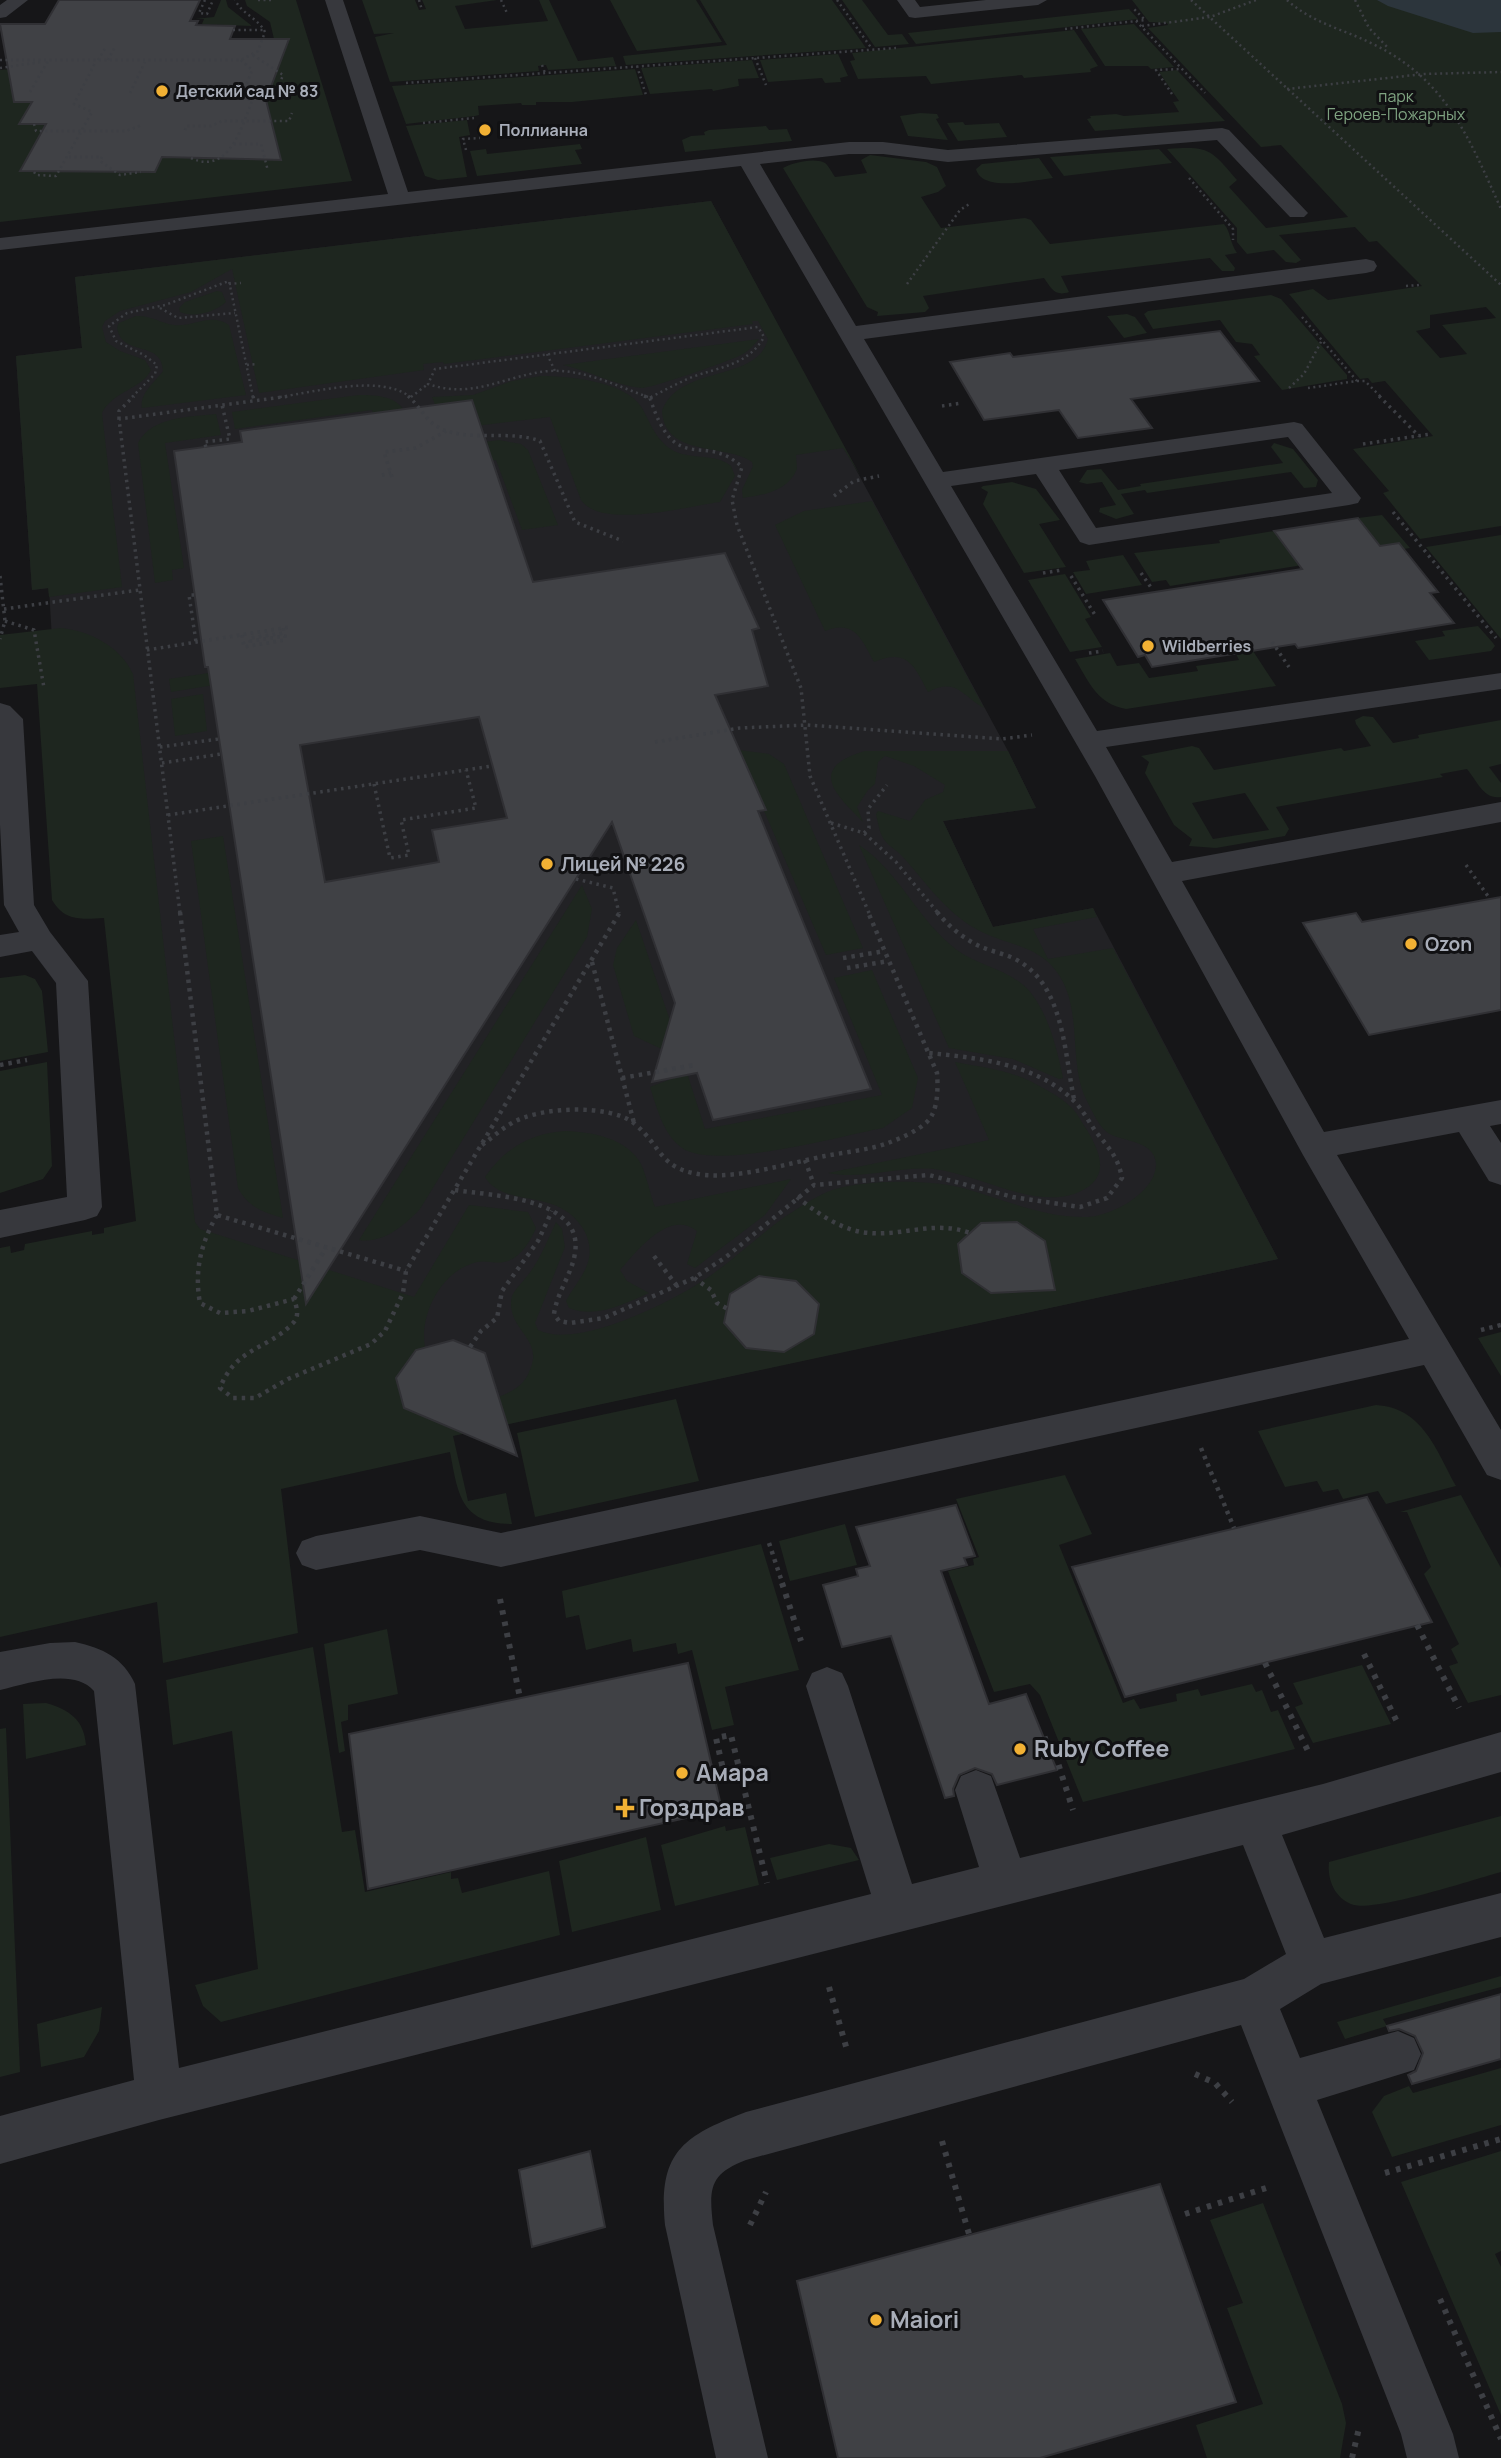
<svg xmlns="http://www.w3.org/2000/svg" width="1501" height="2458" font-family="Manrope,sans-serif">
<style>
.built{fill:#222225}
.green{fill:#1e261f;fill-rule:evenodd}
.water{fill:#2c353c}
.building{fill:#404145;stroke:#303034;stroke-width:2;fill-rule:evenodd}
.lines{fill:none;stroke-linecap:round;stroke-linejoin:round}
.path-far3{stroke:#3d3f44;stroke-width:2.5;stroke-dasharray:2 3.5;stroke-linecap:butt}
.path-far2{stroke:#3d3f44;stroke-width:3.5;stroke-dasharray:2.5 4.5;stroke-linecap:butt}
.path-far1{stroke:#3d3f44;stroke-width:4.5;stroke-dasharray:3.5 5;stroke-linecap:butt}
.path{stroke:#3d3f44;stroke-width:6;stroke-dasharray:4.5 7;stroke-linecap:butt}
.lane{fill:#37383d;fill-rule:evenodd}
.poi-dot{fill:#f2b134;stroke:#111113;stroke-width:2.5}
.labels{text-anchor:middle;stroke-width:6;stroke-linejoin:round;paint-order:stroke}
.far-poi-label{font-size:16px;font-weight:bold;fill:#a8adb8;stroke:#111113;text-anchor:start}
.far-park-label{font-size:16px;fill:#7fa381;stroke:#111113}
.poi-label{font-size:19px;font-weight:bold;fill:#a8adb8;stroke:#111113;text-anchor:start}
.near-poi-label{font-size:23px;font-weight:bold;fill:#a8adb8;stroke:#111113;text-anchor:start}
</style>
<rect width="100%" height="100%" fill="#161618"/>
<!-- built -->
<path class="built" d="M711,201L1008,751L1036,808L943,821L993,927L1093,908L1278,1259L170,1496L121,991L52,639L49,588L32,590L16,356L82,348L75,277Z"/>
<!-- green -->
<path class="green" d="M221,0H226L228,7L252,26L202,24L204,19H195L214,17Z
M245,0H296L352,181L0,222V70L40,66L239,142L270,50H285L289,40L274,39L270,22L247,6Z
M362,0H415L419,10L426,9L422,0H497L455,6L465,29L548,21L539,0H549L578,61L613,57L616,66L548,70L546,65L538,66L539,71L390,82L375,37L394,33L374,34Z
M610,0H696L722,42L637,51Z
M700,0H832L866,48L626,65L623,56L727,45Z
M842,0H862L888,35L902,34L909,44L875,47Z
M1132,0H1501V526L1420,539L1383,493L1389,491L1353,449L1433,436L1385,381L1372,383L1368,378L1360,379L1289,294L1313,289L1328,300L1422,286L1377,241L1369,242L1355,227L1279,235L1301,260L1296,263L1286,262L1274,250L1247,254L1237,242V228L1167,149C1210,146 1210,149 1237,180L1229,187L1266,228L1348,217L1281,145L1261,147L1148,28L1168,25L1167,23L1149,22ZM1486,307L1496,318L1442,325L1467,354L1440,358L1416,331L1430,328V315Z
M1129,9L1138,19L916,44L908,33Z
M1134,24L1174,67L1151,69L1148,66H1105L1081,29Z
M1074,30L1098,66L1090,69L1091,72L1024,78L1022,75L931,84L926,76L858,79L850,61L855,60L852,53Z
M838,54L848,76L840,78L841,82L825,83L822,78L768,82L760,60Z
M752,60L759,78L738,79L739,86L713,91L712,89L650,94L641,68Z
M635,69L643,95L572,102H536V105H522L521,103L478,106L479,115L475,116L406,124L392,86Z
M1177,70L1225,121L1095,131L1087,119L1091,118L1090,116L1116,114L1124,116L1179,112L1173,102L1179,101L1159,72Z
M920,113L937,114L939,118L936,119L948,140L908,136L900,116Z
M467,120L470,135L459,137L467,177L438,180L425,176L406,126Z
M963,122L965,125L999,123L1007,137L958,141L947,123Z
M766,126L769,130L787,129L792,141L685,152L682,140L691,136L705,135L704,132L709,130Z
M580,144L582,149L575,150L582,164L477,176L470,151L486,149L487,154Z
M1159,149L1172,163L1064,176L1050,157Z
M870,155L926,162L937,167L946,186L938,192L921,197L941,228L1025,218L1031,220L1050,244L1224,224C1231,232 1229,241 1237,253L1225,255L1235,268L1234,271H1222L1210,258L1061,276L1069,292C1055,297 1051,288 1044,278L923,296L929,308L925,312L877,316L878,312L867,307L783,168C792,163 814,157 825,163C829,166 832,173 835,177L867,173L861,160Z
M1039,158L1053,178C1034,180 982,193 976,169L982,164Z
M711,201L861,477L843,448L796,455L797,469C788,491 764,495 743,498L742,490L753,466L752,462C726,443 665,458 662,411C679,364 757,383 768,339L758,321H752L753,324L444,364L443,362L423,364L424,370L259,393L232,269L191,292L120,311L105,321L102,327L106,342L120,351L145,360L151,370C142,389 113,391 102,413L122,587L49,597L48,588L32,590L16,356L82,348L75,277Z
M217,291L222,292L226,302C216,312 193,318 180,312L179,308L185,302Z
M1271,295L1281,299L1347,375V379L1282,390L1254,356L1260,355L1252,344L1236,342L1220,320L1153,329L1144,314L1148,311Z
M1127,314L1135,317L1147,333L1124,338L1107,316Z
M136,316C151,315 160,323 174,325C194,327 211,312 229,325L246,395L142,408C139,394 155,382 163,371C162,339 121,358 117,327L119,323Z
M759,339C754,345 750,350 743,354C733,360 650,389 641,388C615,385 589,371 563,365Z
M541,376C568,376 626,381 642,408C651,424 656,441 674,451C692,460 716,453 731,466L735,476L720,502C689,506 601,530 581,500L550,417L475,426L439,414L432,397L473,395L512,381Z
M359,395C377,395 398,396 406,414L382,449L372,410L235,429L232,412Z
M216,414L221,435L165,443L184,568L172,570L173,580L155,583L138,443C152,416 190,417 216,414Z
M499,440L521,444L528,450L558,525L522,530L496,460L435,469L393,454Z
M1274,443L1293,449L1318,480L1316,487L1304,488L1291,472L1147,493L1145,490L1121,494L1134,514L1116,519L1099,512L1100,508L1116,505L1102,482L1087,484L1079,482L1087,470L1101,469L1118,490L1141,486L1140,484L1283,463L1271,447Z
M1012,482L1036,489L1060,520L1039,524L1066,567L1024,573L983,504L988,492L981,488L983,486Z
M872,501L984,708C962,696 957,677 928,692C914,665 907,648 874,662C862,640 855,619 825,631L775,525L804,511Z
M1382,515L1410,548L1170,586L1166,580L1152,582L1134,553L1220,543L1219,540L1274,531L1287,548L1370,535L1358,518Z
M1501,535V639L1426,547Z
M1123,555L1142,585L1086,594L1073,572L1090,570L1086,561Z
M1065,574L1091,617L1085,619L1102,647L1070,652L1028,580Z
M1478,626L1493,643L1495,646L1491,651L1429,660L1415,641L1445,636L1442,631Z
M61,628C90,631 120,646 133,674L195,1222L200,1229L414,1297L469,1205L528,1212L536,1228C530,1242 520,1259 504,1262C495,1264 486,1260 477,1262C442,1270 419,1314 425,1347L416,1350L396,1378L404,1408L501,1396C513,1391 524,1385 529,1372C545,1340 510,1332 511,1302C511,1293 519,1286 524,1280C539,1263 547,1241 556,1222L562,1229L565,1247L535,1323L538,1330C578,1350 673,1301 707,1278C735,1259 759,1235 786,1216C799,1208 813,1198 827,1192C859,1179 932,1179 966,1189C1005,1200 1045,1218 1086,1217C1110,1217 1156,1193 1156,1164C1155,1141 1125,1142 1110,1134C1100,1129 1092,1111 1087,1101C1066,1061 1086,1003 1052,966C1034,946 1007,944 984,933C949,917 928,885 903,857C898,851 891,848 886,842C880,836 878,823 876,814L878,811L910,821L925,800L943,792L945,785L914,766L885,756L878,762L875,784L868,790L857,807L863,822C835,794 807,768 865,751H1008L1036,808L943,821L993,927L1093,908L1097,917L1033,929L1048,959L1113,948L1278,1259L453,1436L468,1501L506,1493L512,1524C460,1524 458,1493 450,1452L281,1489L298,1633L163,1663L157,1602L0,1637V1248L10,1246L11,1253L24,1250L25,1244L92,1231V1235L104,1233V1228L136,1221L104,918C82,919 65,922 52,900L37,684L0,688V635ZM1017,1222L1045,1241L1051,1270L1028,1292L991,1293L962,1273L958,1244ZM759,1276L795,1281L818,1305L813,1334L784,1352L747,1348L724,1323L730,1294Z
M1253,651L1276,686L1126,709C1097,704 1089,682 1075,659L1110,653L1117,666L1139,663L1149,678L1198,671L1196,666L1239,660L1236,654Z
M274,663L277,675L171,692L169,679Z
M203,694L207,731L175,736L171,699Z
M1363,716L1373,717L1393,743L1419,738L1418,735L1501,720V764L1489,767L1501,783V797C1484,800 1477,781 1467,769L1440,774L1443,777L1276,807L1289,829L1285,836L1216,848L1189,846L1192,839L1174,825L1145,773L1149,762L1141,756L1192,746L1199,748L1214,770L1341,748L1344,751L1371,746L1356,724L1355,720ZM1245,793L1269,830L1213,839L1192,803Z
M738,750L769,754L784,764L863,948L826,955Z
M223,836L283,1218C263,1212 248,1207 238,1188L191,841Z
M859,845C900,872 918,921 957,950C980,967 1013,970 1031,993C1049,1016 1057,1049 1063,1078L1059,1079L1013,1059L949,1048Z
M582,885L592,909L587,937L420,1209C405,1225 383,1244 359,1240Z
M636,920L683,1059L634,1036L613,965L617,948Z
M872,970L918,1078L912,1108L883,1128C841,1136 715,1171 682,1148C663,1134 657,1108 650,1087L687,1073L705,1129L882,1095L834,978Z
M25,975L35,979L42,991L48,1052L0,1061V978Z
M47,1062L52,1166L43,1179L0,1193V1071Z
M955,1062C981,1067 1008,1070 1032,1082C1045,1089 1061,1097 1072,1108C1078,1114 1082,1123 1087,1130C1103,1157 1110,1181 1074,1194C1032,1208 977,1174 934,1169C898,1166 863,1180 828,1173L989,1140Z
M566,1131C592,1132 627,1138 641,1164C647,1177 650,1194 655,1207L791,1179L765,1215L695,1268L687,1264L697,1231C669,1209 637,1251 620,1270L627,1281L649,1293C624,1304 596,1319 569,1308L566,1301C573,1287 586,1274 589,1258C591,1247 588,1236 582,1227C555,1187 505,1209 485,1177C505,1148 531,1133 566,1131Z
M1501,1332V1376L1478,1338Z
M676,1399L699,1481L535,1517L517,1433Z
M1376,1405C1423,1408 1436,1450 1456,1486L1386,1504L1378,1491L1343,1499L1338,1489L1323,1492L1317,1481L1285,1487L1258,1431Z
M1065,1475L1092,1534L1059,1545L1123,1703L1134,1699L1140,1709L1177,1701L1176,1694L1198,1689L1201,1696L1252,1684L1256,1692L1262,1690L1271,1712L1278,1710L1295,1749L1083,1802L1040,1695L1030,1684L994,1692L948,1571L974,1565L973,1559L979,1557L956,1499Z
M1461,1495L1501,1568V1695L1468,1703L1449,1666L1458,1663L1451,1649L1459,1644L1424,1574L1431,1567L1407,1512H1400Z
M845,1524L857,1565L790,1581L779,1541Z
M761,1544L799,1670L725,1687L734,1725L712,1730L692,1650L678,1654L676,1643L633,1652L631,1639L586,1650L579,1615L566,1618L562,1591Z
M387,1629L398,1694L348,1705V1720L341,1722L345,1751L339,1753L324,1644Z
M313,1647L342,1832L355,1830L365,1892L451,1872V1879L458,1878L462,1893L549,1871L560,1935L221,2022L203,2006L195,1985L258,1969L232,1731L173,1745L166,1680Z
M1362,1665L1391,1724L1313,1743L1295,1707L1303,1704L1293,1683Z
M46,1703C70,1710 84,1720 86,1745L26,1759L23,1704Z
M6,1728L20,2072L0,2077V1729Z
M1501,1816V1872C1472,1880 1378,1911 1354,1905C1335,1899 1327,1880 1329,1862Z
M725,1826L726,1831L745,1827L759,1885L675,1906L661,1845Z
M646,1837L661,1910L572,1932L559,1861Z
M829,1844L851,1848L859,1860L777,1880L770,1858Z
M1501,1976V1987L1383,2019L1387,2026L1345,2039L1337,2022Z
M102,2007L99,2031L84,2057L41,2067L37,2024Z
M1501,2068V2125L1392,2157L1372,2112L1384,2096L1409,2086L1413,2093Z
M1501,2151V2251L1495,2254L1501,2267V2415L1401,2182Z
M1263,2203L1342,2404L1346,2423L1340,2458H1207L1196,2425L1263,2404L1227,2308L1243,2303L1210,2220Z"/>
<!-- water -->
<path class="water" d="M1377,0H1501V32L1473,33L1388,6Z"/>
<!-- building -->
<path class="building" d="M59,0H200L190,21H198L196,25L235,26L230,39H289L266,100L281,160L162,157L155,172L20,171L46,124H19L32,102H14L0,24H45Z
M1220,331L1259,381L1131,399L1152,428L1078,438L1059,410L984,420L950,362L1010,353L1013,357Z
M472,400L533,582L725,553L759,628L752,630L768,686L715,695L766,810L758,811L871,1089L713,1120L697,1073L652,1082L675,1003L612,822L306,1304L208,667H205L174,451L242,442L240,431ZM479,717L507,818L432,830L439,862L325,882L300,745Z
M1358,518L1380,546L1399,543L1438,592L1430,593L1454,623L1298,648L1295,644L1152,667L1145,655L1138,657L1103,600L1302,569L1274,531Z
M1501,897V1010L1369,1035L1303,923L1356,913L1362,922Z
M1017,1222L1045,1241L1055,1290L991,1293L962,1273L958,1244L970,1233L981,1223Z
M759,1276L796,1281L819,1304L814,1334L784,1352L746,1348L724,1323L730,1294Z
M453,1340L485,1353L517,1456L404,1408L396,1378L416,1350Z
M1367,1497L1432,1622L1125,1697L1072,1567Z
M956,1505L975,1556L964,1558L967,1565L941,1571L989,1704L1026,1694L1057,1770L997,1785L992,1774L975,1768L959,1775L953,1789L954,1796L945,1798L891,1636L842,1647L823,1585L858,1576L856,1569L870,1566L856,1527Z
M688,1663L722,1810L368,1889L349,1734Z
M1501,1994V2059L1412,2084L1408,2075L1416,2071L1423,2053L1415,2036L1399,2029L1389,2031L1387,2026Z
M590,2151L605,2227L532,2247L519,2170Z
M1160,2184L1236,2402L1040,2458H838L797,2281Z"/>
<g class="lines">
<!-- path-far3 -->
<path class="path-far3" d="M205,0L199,13L207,14L213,0
M258,0H273
M419,0L422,10
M501,0L507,13
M837,0L872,49
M1191,0L1501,285
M1287,0C1312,23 1343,29 1373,44C1447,80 1469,138 1501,209
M1355,0L1369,28L1389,49
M1136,21L1205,93
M1142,26L1210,17L1256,0
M1065,29L1145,20L1133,8
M233,30H264
M253,55L283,75L279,86
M755,58L766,85
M0,60H241L258,51L265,32C258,18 242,14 235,0
M98,60L106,47
M108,60L115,47
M542,65L545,73
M637,66L646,95
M0,68L41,62
M406,83L896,48
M1287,89L1424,74L1501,72
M30,92L48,61
M130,93L145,62
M1172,94L1156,70L1181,69
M423,123L474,118
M34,124L36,131H126L142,125
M185,130L186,126H211L222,121H289L292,113
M234,144H261L268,171
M466,150L463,139L480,138
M69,157H102L100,161L120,175L141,172
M191,158C229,176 242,126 252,101L242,96L252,70L241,60
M34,172L36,175L56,176L92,112L74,104L96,61
M1189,178L1233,229V240
M229,284L241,283
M907,284L960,210L971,203
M1406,286L1419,285
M160,308L178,318L235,313
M1302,317L1357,381L1308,388
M547,354L555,371
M247,365L258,364
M1357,381H1365L1381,397
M1289,388L1304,374L1322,340
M132,397L155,374L157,365L144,355L116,341L109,326L127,313L165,305L229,281L253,397
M280,397C314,392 382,374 410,397
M411,397L428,384
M648,397C617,386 584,369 549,371C505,375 474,400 428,384L435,369L758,327L764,337C748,365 720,367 692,377C678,383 665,390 651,397"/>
<!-- path-far2 -->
<path class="path-far2" d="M253,396L254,401
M408,396C419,405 425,420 438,427C465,443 508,429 540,441L575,522L623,541
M644,396L650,398
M1379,396L1419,436
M650,398C676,479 703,430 742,467L732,500L737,525L801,688L810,776L869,913
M650,398L655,396
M942,406L962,403
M119,419V411L134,396
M1363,444L1431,434
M206,447L204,442L230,439L222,405
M382,475L391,473
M392,477L384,452L416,448L446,431
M834,496L854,481L879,476
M1393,512L1496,638
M1043,573L1062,570
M1141,573L1152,589
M0,576L5,621L0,639
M1071,576L1095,615
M194,595H189L196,642
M4,609L139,590
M5,621L34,630L44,688
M242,635L244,647L285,640V636L250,641V638L284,633L283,628
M1272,642L1289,667
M147,650L290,627
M1089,653L1103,651
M655,742L740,728L807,725L1002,739L1032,735
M160,747L219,739
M162,763L221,754
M374,784L390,858L409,855L401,820L476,808L466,770
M168,815L492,766
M831,823L864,833L896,862L938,913
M864,833L869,828L868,809L887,785
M1466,865L1490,899
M576,879L613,888L619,913
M180,913L119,419L290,396"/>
<!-- path-far1 -->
<path class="path-far1" d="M180,912L217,1215L406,1271
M937,912C948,926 966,941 984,948C994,952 1005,954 1015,959C1064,984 1064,1051 1074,1099
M843,958L885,951
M592,962L634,1123
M847,968L889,961
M0,1065L27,1060
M622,1078L695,1065
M482,1145C492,1138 501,1129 512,1123C538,1107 610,1103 635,1124C663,1148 659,1170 705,1175C741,1178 790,1163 825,1156C846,1152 869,1150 888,1143C901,1138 926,1128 932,1115C938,1104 938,1085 937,1073L868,912
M805,1160L814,1185
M455,1190C492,1196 584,1197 575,1253C572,1274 557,1292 554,1314L559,1321L570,1323L604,1318L694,1278L726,1257L814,1185L929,1175L1013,1197L1080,1207L1107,1198L1122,1178C1118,1157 1109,1148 1096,1132C1089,1122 1083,1110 1074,1101C1037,1064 979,1058 929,1053
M797,1197C817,1213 842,1231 869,1233C904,1236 935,1220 970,1233
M217,1215C201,1243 194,1271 200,1303L220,1313L248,1311L294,1299C297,1308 300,1317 292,1324C267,1350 236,1347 220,1388L233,1398H255L288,1379L371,1344L385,1331L403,1293L406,1271L620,912
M654,1256L677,1286
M694,1278L711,1290L717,1303L728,1309
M294,1299L326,1248
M1481,1330L1501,1325
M470,1347L481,1331L497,1318L502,1291L538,1241L552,1211
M1201,1448L1234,1528
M769,1543L783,1585"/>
<!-- path -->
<path class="path" d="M782,1583L801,1641
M500,1599L520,1698
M1417,1625L1459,1708
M1364,1654L1399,1726
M1265,1663L1308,1751
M1044,1740L1050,1738L1073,1810
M715,1781L725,1778L716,1738L731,1735L767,1883
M829,1987L847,2050
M1195,2074L1215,2083L1232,2102
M942,2141L969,2234
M1385,2173L1501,2139
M1185,2214L1266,2188
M750,2225L766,2192
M1440,2299L1501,2439
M1352,2458L1359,2428"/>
<!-- lane -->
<path class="lane" d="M7,0H28L6,17L0,18V5Z
M325,0H343L408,192L849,142H883L948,150L1222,128L1229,130L1308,213L1304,217H1290L1217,140L948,162L883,154H849L760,164L856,326L1366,259L1374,261L1377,266L1374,271L1366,273L864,339L943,472L1294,422L1302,424L1361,498L1358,503L1349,505L1089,545L1080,542L1036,474L951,486L1097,731L1501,673V689L1106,747L1172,862L1501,802V822L1182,881L1324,1132L1501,1100V1124L1490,1126L1501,1143V1185L1489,1181L1459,1132L1337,1155L1501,1430V1480L1487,1475L1424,1365L501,1567L420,1550L316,1570L302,1565L296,1553L302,1541L316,1536L420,1516L501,1533L1409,1339L1303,1155L1095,776L741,166L0,250V238L388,194ZM1288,437L1332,493L1096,528L1059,470Z
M897,0H915L920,7L986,0H1047L1038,5L915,18L909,17Z
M0,703L10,706L23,719L34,905L50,932L88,981L102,1207L97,1216L85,1220L0,1238V1210L67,1197L56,983L32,951L0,957V935L19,932L4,905L0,825Z
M75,1642C103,1648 123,1658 135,1684L179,2068L871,1894L806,1686L812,1673L827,1667L842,1673L848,1686L912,1884L979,1867L955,1790L961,1776L976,1770L991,1776L1020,1858L1323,1784L1501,1732V1772L1282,1835L1324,1938L1501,1893V1937L1321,1984L1280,2009L1300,2058L1398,2031L1414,2038L1421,2054L1414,2070L1317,2100L1453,2434L1459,2458H1407L1401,2434L1241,2025L746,2160C709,2174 709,2189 713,2225L768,2458H716L665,2225C658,2152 683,2136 746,2112L1244,1979L1286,1954L1243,1845L159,2120L0,2164V2116L134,2080L94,1691C73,1667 27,1684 0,1690V1652L50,1643Z"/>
</g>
<!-- markers -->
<g class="poi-dot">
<circle cx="162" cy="91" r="7"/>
<circle cx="485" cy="130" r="7"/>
<circle cx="1148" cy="646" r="7"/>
<circle cx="547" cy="864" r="7"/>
<circle cx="1411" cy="944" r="7"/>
<circle cx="1020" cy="1749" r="7"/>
<circle cx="682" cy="1773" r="7"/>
<path d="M621.5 1797.5h7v7h7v7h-7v7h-7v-7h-7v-7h7z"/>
<circle cx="876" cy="2320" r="7"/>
</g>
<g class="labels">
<!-- far-poi labels -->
<g class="far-poi-label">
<text x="176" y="97">Детский сад № 83</text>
<text x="499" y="136">Поллианна</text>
<text x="1162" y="652">Wildberries</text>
</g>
<!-- far-park labels -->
<g class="far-park-label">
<text x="1396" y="102">парк<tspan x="1396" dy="18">Героев-Пожарных</tspan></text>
</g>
<!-- poi labels -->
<g class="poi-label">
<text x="561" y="871">Лицей № 226</text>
<text x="1425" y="951">Ozon</text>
</g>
<!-- near-poi labels -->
<g class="near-poi-label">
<text x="1034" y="1757">Ruby Coffee</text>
<text x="696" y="1781">Амара</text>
<text x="639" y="1816">Горздрав</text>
<text x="890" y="2328">Maiori</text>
</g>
</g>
</svg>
